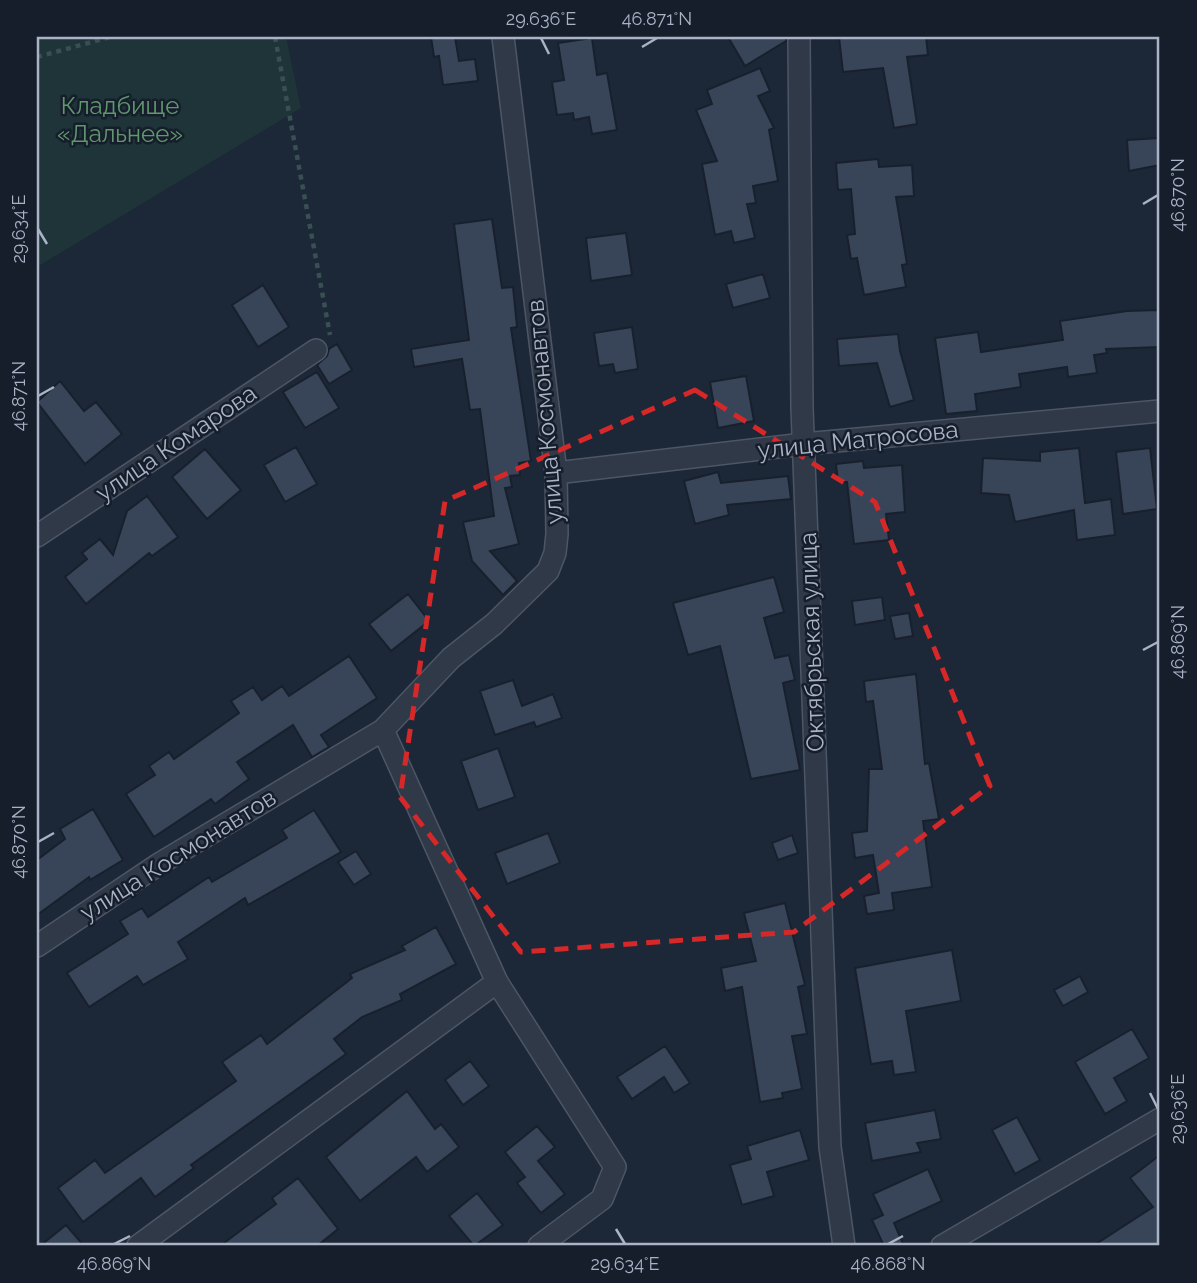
<svg xmlns="http://www.w3.org/2000/svg" width="1197" height="1283" font-family="Raleway,sans-serif">
<style>
.green{fill:#1e3438}
.building{fill:#384558;stroke:#18202d;stroke-width:2}
.lines{fill:none;stroke-linecap:round;stroke-linejoin:round}
.minor-casing{stroke:#4d5665;stroke-width:24}
.path{stroke:#395052;stroke-width:4.5;stroke-dasharray:5 5;stroke-linecap:butt}
.minor{stroke:#303947;stroke-width:21}
.marked{fill:none;stroke:#d62828;stroke-width:5;stroke-dasharray:14 9;stroke-linejoin:round}
.ticks{fill:none;stroke:#a9b3c5;stroke-width:2.5}
.labels{text-anchor:middle;stroke-width:5;stroke-linejoin:round;paint-order:stroke}
.park-label{font-size:24px;fill:#60976e;stroke:#161e2b}
.street-label{font-size:24px;fill:#a9b3c5;stroke:#161e2b}
.neatline{fill:none;stroke:#a9b3c5;stroke-width:2.5}
.ticks-label{font-size:18px;text-anchor:middle;fill:#a9b3c5}
</style>
<rect width="100%" height="100%" fill="#1c2737"/>
<!-- green -->
<path class="green" d="M37,37H286L301,108L37,267Z"/>
<!-- building -->
<path class="building" d="M431,37H455L459,61L475,59L478,81L443,85L439,56L434,57Z
M728,37H786V41L745,66Z
M839,37H926L928,55L907,57L917,124L894,128L883,68L843,72Z
M592,38L597,75L607,73L617,130L592,134L589,117L574,120L573,113L557,115L552,82L564,80L558,43Z
M760,68L770,91L758,96L774,128L769,130L778,181L753,186L756,203L747,204L755,238L734,243L731,231L715,235L702,164L717,161L696,110L712,104L707,90Z
M1160,138V165L1129,171L1127,140Z
M878,159L879,167L912,165L914,196L896,197L907,264L902,265L906,287L864,295L857,258L851,259L847,235L855,234L851,189L838,190L836,163Z
M492,219L502,288L513,287L517,327L511,328L531,461L519,463L520,475L510,476L512,487L505,488L519,544L490,551L517,581L503,595L472,561L463,522L494,516L480,409L470,410L462,359L414,367L411,349L469,340L454,224Z
M626,233L632,275L591,281L586,238Z
M763,274L770,298L733,308L726,284Z
M263,285L289,327L258,347L232,305Z
M1160,310V347L1106,349L1107,353L1094,355L1097,373L1068,377L1067,367L1019,374L1021,387L975,394L977,411L946,414L935,338L978,332L981,352L1063,340L1060,321L1127,311Z
M632,327L638,369L615,373L613,364L599,366L594,333Z
M898,334L900,351L914,400L890,407L877,363L839,366L837,339Z
M337,344L352,370L329,384L317,365L327,356L329,349Z
M317,372L339,408L305,428L283,392Z
M746,376L754,421L718,428L710,382Z
M60,381L84,411L96,402L122,434L85,464L37,402Z
M296,447L317,484L285,502L264,465Z
M1079,448L1085,503L1111,499L1115,535L1077,540L1074,510L1015,522L1009,495L981,493L983,458L1040,461V452Z
M1150,448L1157,509L1123,514L1116,452Z
M205,449L241,490L207,519L172,477Z
M863,461L864,468L902,465L905,512L886,514L889,540L854,544L847,482H838L836,464Z
M718,472L721,483L788,476L791,499L727,505L729,515L695,524L684,481Z
M147,496L178,537L152,556L149,553L86,604L65,577L87,559L82,553L100,539L113,555L127,511Z
M774,577L784,612L764,618L775,658L789,655L795,680L783,683L800,770L751,779L720,646L688,655L673,603Z
M408,594L429,621L391,651L369,624Z
M882,597L885,620L855,625L852,601Z
M909,613L913,636L895,639L890,616Z
M349,656L377,698L321,735L329,747L312,757L293,725L237,762L249,779L215,804L211,799L154,837L126,794L155,775L149,766L169,752L174,759L239,713L231,701L253,687L262,700L282,686L289,696Z
M916,674L925,764L929,763L939,819L923,821L932,887L892,893L894,910L867,914L864,896L879,893L873,855L855,858L852,833L867,831L869,769H882L873,701L866,702L864,681Z
M513,680L522,706L553,694L562,718L536,727L534,722L495,735L480,691Z
M498,748L515,797L478,810L461,761Z
M93,809L123,860L90,880L89,877L37,915V860L65,839L60,829Z
M314,810L341,852L248,905L245,898L178,942L188,959L143,985L137,976L89,1007L67,973L128,934L120,921L142,908L148,917L209,877L212,882L287,838L282,830Z
M548,833L560,863L507,884L495,853Z
M792,835L798,853L778,860L772,843Z
M356,851L371,874L354,885L338,862Z
M785,903L805,985L798,987L807,1034L792,1036L802,1089L782,1093L783,1098L760,1102L742,987L725,991L721,968L756,961L744,913Z
M436,927L456,964L400,994L402,1000L362,1017L334,1039L346,1054L191,1165L194,1168L155,1197L141,1178L83,1222L58,1188L95,1160L105,1173L236,1081L222,1062L261,1035L267,1044L352,978L350,974L405,950L402,946Z
M952,950L961,1001L906,1011L916,1072L894,1075L892,1061L871,1064L855,968Z
M1080,976L1088,992L1063,1006L1054,990Z
M1132,1029L1149,1058L1114,1078L1127,1101L1105,1114L1075,1062Z
M665,1046L690,1083L674,1093L664,1077L632,1099L617,1077Z
M470,1061L489,1086L463,1105L445,1080Z
M407,1091L435,1129L441,1124L459,1147L427,1172L416,1157L360,1201L326,1157Z
M935,1110L941,1139L917,1143L921,1152L872,1161L865,1123Z
M1017,1117L1040,1160L1015,1174L992,1130Z
M537,1126L555,1147L538,1161L565,1194L541,1213L517,1183L525,1177L505,1152Z
M800,1130L809,1160L767,1172L774,1196L742,1205L730,1165L751,1159L747,1146Z
M1160,1155V1246H1093L1153,1207L1130,1178Z
M928,1169L942,1201L894,1223L904,1246H884L872,1220L883,1215L873,1194Z
M298,1178L338,1229L317,1246H220L276,1204L272,1198Z
M477,1193L503,1225L474,1246L449,1216Z
M66,1225L84,1246H40Z"/>
<g class="lines">
<defs>
<path id="minor" d="M799,37L802,408L830,1147L844,1246
M556,473L804,444L1160,411
M37,536L316,350
M383,730L497,982L615,1167L602,1199L539,1246
M37,946L159,864L383,730L451,658L494,624L548,571L555,553L557,534L556,473L503,37
M138,1246L497,982
M942,1246L1160,1119"/>
</defs>
<!-- minor casing -->
<use href="#minor" class="minor-casing"/>
<!-- path -->
<path class="path" d="M275,37L330,335
M37,57L110,37"/>
<!-- minor -->
<use href="#minor" class="minor"/>
</g>
<!-- marked area -->
<path class="marked" d="M695,390L875,502L990,786L794,932L521,952L400,797L445,501Z"/>
<!-- ticks -->
<path class="ticks" d="M541,38L549,54M642,47L657,38M1143,204L1158,195M38,229L47,244M38,396L54,387M1143,650L1158,642M38,842L54,833M1150,1093L1158,1109M616,1229L625,1244M114,1244L130,1236M888,1244L903,1236"/>
<g class="labels">
<!-- park labels -->
<g class="park-label">
<text x="120" y="114">Кладбище<tspan x="120" dy="28">«Дальнее»</tspan></text>
</g>
<!-- street labels -->
<g class="street-label">
<text transform="translate(545 412) rotate(-95)" y="8">улица Космонавтов</text>
<text transform="translate(858 440) rotate(-6)" y="8">улица Матросова</text>
<text transform="translate(176 443) rotate(-34)" y="8">улица Комарова</text>
<text transform="translate(812 642) rotate(-92)" y="8">Октябрьская улица</text>
<text transform="translate(178 855) rotate(-32)" y="8">улица Космонавтов</text>
</g>
</g>
<!-- border -->
<rect width="1197" height="1283" fill="none" stroke="#161e2b" stroke-width="77"/>
<rect x="38" y="38" width="1120" height="1206" class="neatline"/>
<g class="ticks-label">
<text x="541" y="25">29.636°E</text>
<text x="657" y="25">46.871°N</text>
<text transform="translate(1178 195) rotate(-90)" y="6">46.870°N</text>
<text transform="translate(19 229) rotate(-90)" y="6">29.634°E</text>
<text transform="translate(19 396) rotate(-90)" y="6">46.871°N</text>
<text transform="translate(1178 642) rotate(-90)" y="6">46.869°N</text>
<text transform="translate(19 842) rotate(-90)" y="6">46.870°N</text>
<text transform="translate(1178 1109) rotate(-90)" y="6">29.636°E</text>
<text x="114" y="1270">46.869°N</text>
<text x="625" y="1270">29.634°E</text>
<text x="888" y="1270">46.868°N</text>
</g>
</svg>
